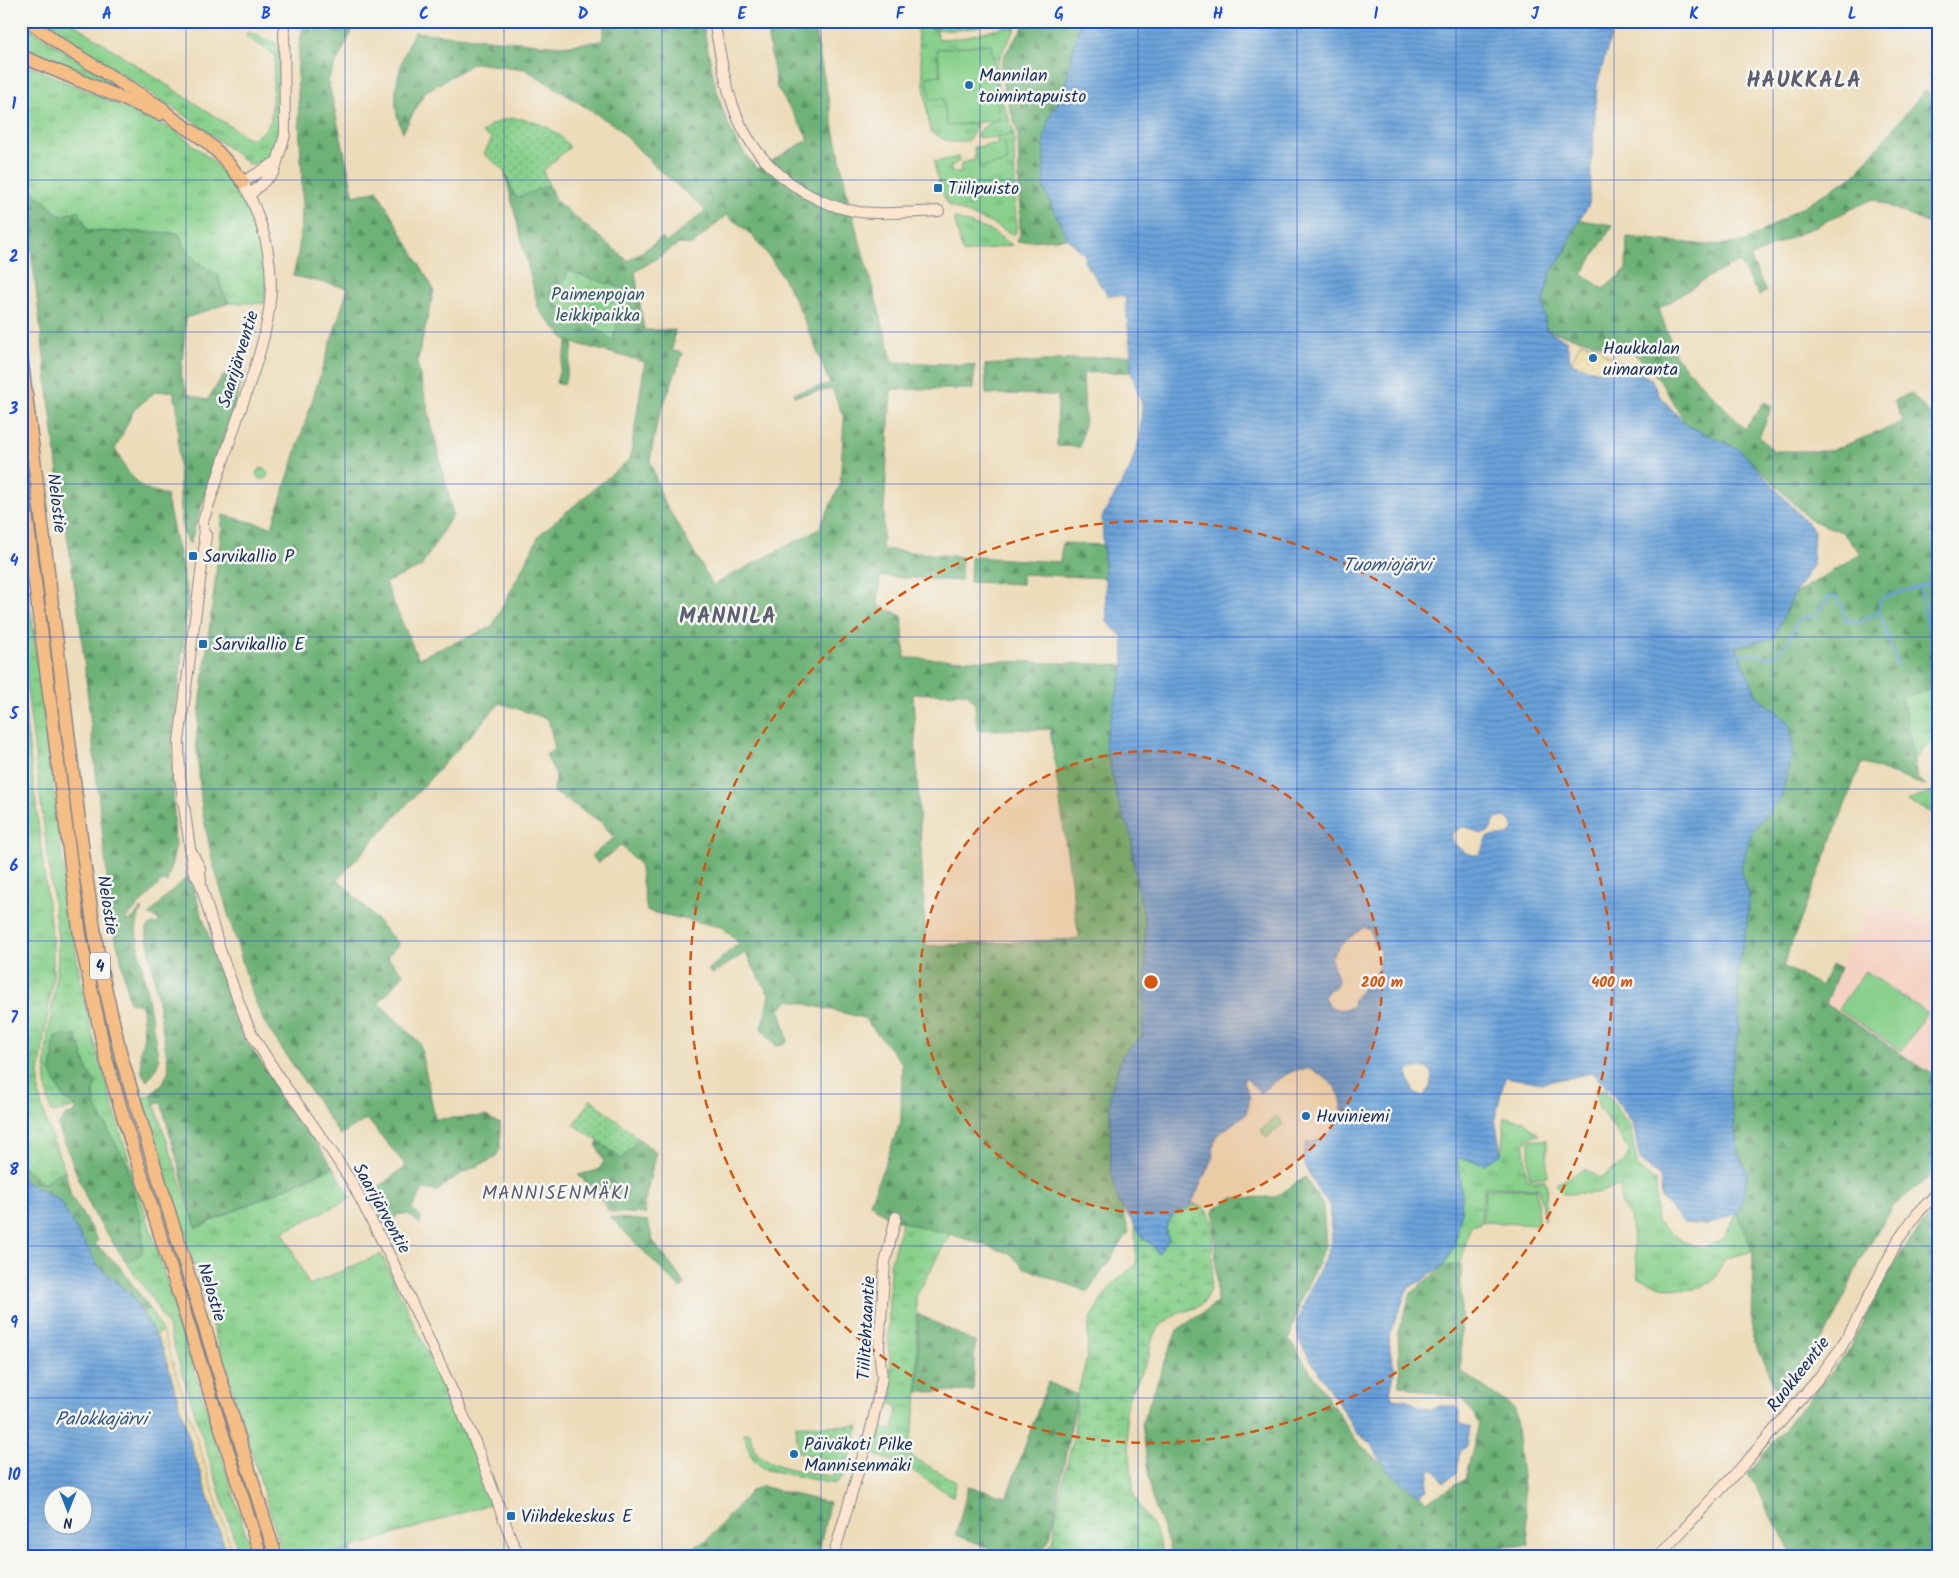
<svg xmlns="http://www.w3.org/2000/svg" width="1959" height="1578" font-family="Kalam,sans-serif">
<style>
.built{fill:#f5d2c2}
.grass{fill:url(#grass-tufts);stroke:#528074}
.forest{fill:url(#forest-firs);stroke:#44706a;fill-rule:evenodd}
.wetland{fill:url(#wetland-marsh);stroke:#528074}
.sand{fill:url(#sand-dots);stroke:#84847e}
.park{fill:url(#park-dots);stroke:#528074}
.pitch{fill:#88d08b;stroke:#528074}
.water{fill:url(#water-rules);stroke:#42689c;fill-rule:evenodd}
.lines{fill:none;stroke-linecap:round;stroke-linejoin:round}
.stream{stroke:#6aa2d9;stroke-width:2.5}
.secondary-casing{stroke:#84868c;stroke-width:12}
.highway-casing{stroke:#84868c;stroke-width:15}
.secondary{stroke:#fbe5cf;stroke-width:10}
.highway{stroke:#f6be87;stroke-width:12}
.grid{fill:none;stroke:#1d4ed8;stroke-width:1;stroke-opacity:0.55}
.ring{fill:none;stroke:#d45514;stroke-width:2.5;stroke-dasharray:9 6}
.poi-dot{fill:#1f6fb2;stroke:#f6f6f2;stroke-width:2}
.labels{text-anchor:middle;stroke-width:5;stroke-linejoin:round;paint-order:stroke}
.shield{fill:#f6f6f2;stroke:#5d6b8a;stroke-width:1}
.shield-label{font-size:16px;font-weight:bold;fill:#1b2f5e}
.poi-label{font-size:18px;fill:#1b2f5e;stroke:#f6f6f2;text-anchor:start}
.park-label{font-size:18px;fill:#365769;stroke:#f6f6f2}
.street-label{font-size:18px;fill:#1b2f5e;stroke:#f6f6f2}
.water-label{font-size:19px;font-style:italic;fill:#375789;stroke:#f6f6f2}
.neighbourhood-label{font-size:19px;letter-spacing:1px;fill:#5e5e71;stroke:#f6f6f2}
.district-label{font-size:22px;font-weight:bold;letter-spacing:1px;fill:#5e5e71;stroke:#f6f6f2}
.centre{fill:#d45514;stroke:#f6f6f2;stroke-width:2.5}
.ring-label{font-size:15px;text-anchor:middle;font-weight:bold;fill:#d45514;stroke:#f6f6f2;stroke-width:5;stroke-linejoin:round;paint-order:stroke}
.neatline{fill:none;stroke:#1d4ed8;stroke-width:2}
.grid-label{font-size:16px;text-anchor:middle;font-weight:bold;fill:#1d4ed8}
</style>
<defs>
<pattern id="grass-tufts" width="24" height="20" patternUnits="userSpaceOnUse" patternTransform="scale(1.25)"><rect width="24" height="20" fill="#88d08b"/><path d="M3 7l-1-3M5 7V3M7 7l1-3M15 17l-1-3M17 17v-4M19 17l1-3" fill="none" stroke="#6ea975"/></pattern>
<pattern id="forest-firs" width="22" height="20" patternUnits="userSpaceOnUse" patternTransform="scale(1.25)"><rect width="22" height="20" fill="#6eb277"/><path d="M5 1l3.5 6h-7zM16 11l3.5 6h-7z" fill="#5a9165"/></pattern>
<pattern id="wetland-marsh" width="20" height="14" patternUnits="userSpaceOnUse" patternTransform="scale(1.25)"><rect width="20" height="14" fill="#88d08b"/><path d="M1 5h8M5 5V1M11 12h8M15 12V8" fill="none" stroke="#6ea975"/></pattern>
<pattern id="sand-dots" width="8" height="8" patternUnits="userSpaceOnUse" patternTransform="scale(1.25)"><rect width="8" height="8" fill="#eeda9e"/><path d="M2 2h.1M6 6h.1" fill="none" stroke="#ccbb8a" stroke-width="1.8" stroke-linecap="round"/></pattern>
<pattern id="park-dots" width="8" height="8" patternUnits="userSpaceOnUse" patternTransform="scale(1.25)"><rect width="8" height="8" fill="#88d08b"/><path d="M2 2h.1M6 6h.1" fill="none" stroke="#6ea975" stroke-width="1.8" stroke-linecap="round"/></pattern>
<pattern id="water-rules" width="6" height="5" patternUnits="userSpaceOnUse" patternTransform="scale(1.25)"><rect width="6" height="5" fill="#6aa2d9"/><path d="M0 2.5h6" fill="none" stroke="#5684b3"/></pattern>
</defs>
<rect width="100%" height="100%" fill="#f6f6f2"/>
<filter id="ink" filterUnits="userSpaceOnUse"><feTurbulence type="fractalNoise" baseFrequency=".02" numOctaves="2"/><feDisplacementMap in="SourceGraphic" scale="10" xChannelSelector="R" yChannelSelector="G"/><feConvolveMatrix kernelMatrix="1 2 1 2 8 2 1 2 1" color-interpolation-filters="sRGB"/></filter>
<filter id="wash" filterUnits="userSpaceOnUse"><feTurbulence type="fractalNoise" baseFrequency=".0096" numOctaves="4" result="noise"/><feDisplacementMap in="SourceGraphic" scale="20" xChannelSelector="R" yChannelSelector="G"/><feGaussianBlur stdDeviation="1.12" result="paint"/><feColorMatrix in="noise" values="0 0 0 0 0 0 0 0 0 0 0 0 0 0 0 0 0 1.4 0 .05"/><feComposite in="paint" operator="in"/></filter>
<g filter="url(#wash)">
<rect width="100%" height="100%" fill="#eddcb9"/>
<!-- built -->
<path class="built" d="M1879,901L1938,926V1075L1930,1073L1826,1004L1844,959L1870,905Z"/>
<!-- grass -->
<path class="grass" d="M21,21L42,37L160,111L21,52Z
M40,21H69L251,140L264,131L271,120L275,55L246,36L248,32L276,43L279,49L280,136L274,151L265,162L249,164L192,120Z
M916,21H920V24L937,30L938,39L961,38L1003,27L1016,28C1009,40 1001,51 998,64C992,86 1008,112 1014,133L991,138L977,137V133L991,121L999,120L937,49L940,76L930,99L943,98L947,126L976,123V128L968,141L950,142L930,132Z
M21,62L176,131L214,162L242,199L257,231L264,259L266,283L265,303H229L222,290L218,275C195,263 189,256 178,233L88,231L78,211L59,216L47,203L36,196L22,173Z
M1014,134L1016,233L1014,235L995,225L950,206C940,194 937,177 934,162L959,157V161L951,166V172L961,173V163L975,160L974,147H976L980,167L1004,142L997,143V137Z
M954,218L991,231L1012,245L963,253Z
M256.5 474a5.5 5.5 0 1 1 11 0a5.5 5.5 0 1 1-11 0Z
M21,534L67,896L80,979L92,1033L130,1164L253,1557H240L168,1327L153,1300L127,1263L142,1253L106,1125L96,1108L94,1096L95,1082L88,1071L76,1035V1107L53,1113L51,1111C35,1055 60,996 58,939L21,641Z
M21,680L53,947V975L39,1074V1096L47,1125L65,1171L55,1175L45,1183L40,1182L21,1164Z
M1938,688V736L1913,760L1901,696Z
M1938,791V815L1907,802L1912,799Z
M1603,1088L1630,1127L1638,1168L1656,1182V1221L1682,1241L1704,1249L1723,1238L1737,1213L1753,1251L1724,1259C1721,1265 1718,1272 1715,1277C1698,1300 1661,1286 1639,1279L1630,1217L1621,1205L1620,1186L1597,1193L1564,1194L1556,1184L1585,1169L1599,1178L1624,1163L1630,1150L1599,1108L1595,1090Z
M151,1094L196,1228L333,1167L351,1198L283,1232L309,1285L381,1254L466,1434L493,1503L323,1557H284L142,1098Z
M1505,1117L1524,1121L1539,1135L1528,1138L1524,1146L1527,1180H1545L1547,1187L1544,1221L1539,1188L1485,1187L1480,1224H1471L1460,1266L1444,1265L1454,1247L1462,1196L1457,1157L1485,1164L1501,1154Z
M902,1222L950,1234L916,1297L918,1392L909,1455L956,1482L953,1497L907,1467L870,1453L877,1427L893,1430L898,1406L887,1403C890,1384 893,1366 888,1347L890,1265Z
M149,1308L162,1331L156,1336L143,1312Z
M744,1433H750C752,1441 753,1450 759,1455C774,1469 812,1472 832,1477L836,1461L847,1464L843,1477L834,1484L767,1470C751,1462 748,1450 744,1433Z"/>
<!-- forest -->
<path class="forest" d="M304,21H357L328,80L354,196L377,190L434,290L417,363L453,514L421,567L385,583L418,658L492,627L540,534L630,459L645,362L574,343L564,385L556,383L568,341L564,338L539,310L504,170L516,197L549,185L555,200L628,261L662,238L666,243L706,210L657,168L617,127L525,69L474,63L425,92L403,132C387,100 400,62 414,32L560,46L602,41L605,21H702C713,72 719,131 758,169L809,139L777,88L765,21H813L848,199L893,362L975,365L973,389H891L882,549L962,557L961,581L880,576L878,605L902,616L905,658L1124,665L1118,689V801L1132,839L1134,868L1145,921L1146,985L1142,1037L1123,1054L1110,1093L1111,1171L1129,1232L1088,1292L1023,1267L1011,1254L950,1234L902,1222L887,1217L870,1203L901,1121L902,1063L864,1018L790,1000L780,1010L788,1041L777,1047L761,1028L770,996L745,953L712,974L708,970L739,943L721,927L647,911L639,864L621,846L598,863L591,856L614,838L601,822L554,792L556,775L546,755L555,749L548,719L500,703L338,879L399,944L387,957L404,974L379,1003L420,1043L435,1119L486,1116L500,1124V1149L495,1158L458,1175L437,1191L423,1189L412,1209L421,1217L420,1224L408,1214H398L386,1231L374,1207L376,1204L372,1197L376,1189L406,1166L367,1119L340,1135L264,1022L251,991L213,863L202,810L196,741L223,515L272,527L348,288L293,276C312,207 295,129 298,59C298,47 302,34 304,21ZM726,215C734,221 743,227 750,234C791,276 809,332 830,384L794,393L795,396L832,389L844,418L840,485L819,529L713,585L662,498L650,460L657,422L683,353L672,351L675,330H644L635,272L679,244L692,245ZM968,693L975,704L977,730L1050,729L1079,939L926,946L913,694Z
M1027,21H1081L1072,54L1063,94L1049,117L1044,190L1067,238L1017,242L1020,234L1018,133L1004,90L1001,67L1005,54Z
M1938,57V83L1930,76Z
M1925,90L1938,102V228L1873,199L1750,257L1766,292L1759,295L1739,262L1710,276L1659,309L1676,357L1745,429L1764,402L1772,406L1759,437L1774,451H1830L1904,422L1894,401L1911,393L1931,416L1938,411V688L1902,696L1917,778L1926,786L1862,763L1855,779L1783,966L1821,986L1831,965L1840,968L1826,1004L1930,1073L1938,1075V1170L1894,1205L1859,1262L1834,1321L1779,1395L1752,1335L1753,1251L1737,1213L1744,1194L1747,1172L1738,1152L1729,1091L1738,1030V968L1747,924L1749,894L1740,871L1752,831L1781,798L1789,722L1757,696L1736,647L1773,638L1794,594L1861,554L1842,532L1811,520L1739,449L1686,425L1660,380L1634,353L1546,330L1543,304L1550,274L1566,250L1572,233L1580,220L1613,225L1582,274L1603,289L1626,270L1627,237L1707,245L1743,243L1855,175Z
M22,173L36,196L47,203L59,216L78,211L88,231L178,233C189,256 195,263 218,275L222,290L229,303L186,318L181,375L188,394L207,400L223,376L245,373C227,430 207,486 190,544L185,537L181,522L177,405L173,391L155,392L134,410L115,449L128,472L143,488L166,495L188,597L172,747L175,850L167,882L162,881L125,920L130,921L141,909L143,910L139,915L136,931L159,1061L155,1070L147,1081L142,1073L140,1052L144,1036L142,1005L129,1002L120,953L113,932L80,623L58,473Z
M1131,355V372L1083,373L1085,418L1080,447L1057,446L1058,395L986,394L985,365Z
M1062,543L1103,545L1105,578L1022,574V584L970,582L971,557L1060,562Z
M189,876L241,1033L333,1167L196,1228L161,1102L154,1103L151,1094L163,1084L169,1069L146,929L151,924H159L158,919L149,915L171,891Z
M76,1035L88,1071L95,1082L94,1096L96,1108L127,1164L143,1230L142,1253L127,1263L98,1221L88,1202L58,1126L65,1116L76,1112V1107L65,1100L51,1073L55,1036Z
M639,1139L656,1152L644,1204L646,1214L609,1212L597,1192L578,1175L598,1170L604,1162L596,1144L599,1142L622,1159Z
M21,1164L40,1182L45,1183L55,1175L65,1171L71,1196L98,1240L95,1244L120,1267L149,1308L143,1312L130,1294L98,1266L59,1200L21,1180Z
M1305,1177L1323,1205L1326,1245L1302,1296L1289,1339L1356,1441L1427,1502L1465,1479L1479,1424L1462,1397L1439,1395L1400,1385L1398,1332L1411,1293L1444,1265L1461,1266V1371L1515,1409L1529,1545L1472,1549V1557H1173L1151,1495L1142,1422L1177,1330L1217,1303L1214,1209L1232,1198L1276,1197Z
M1938,1204V1557H1794L1748,1473L1848,1351L1892,1265Z
M610,1217L648,1221L653,1241L685,1284L681,1289Z
M918,1314L975,1342L973,1391L918,1392Z
M1048,1382L1077,1395L1050,1538L1039,1557H987L990,1548L956,1535L968,1487L1007,1496Z
M761,1486L829,1503L818,1557H665L677,1547H694L707,1540L751,1491Z
M351,1548L354,1557H323Z"/>
<!-- wetland -->
<path class="wetland" d="M1192,1203L1205,1208L1210,1215L1213,1228L1212,1272L1210,1288L1206,1300L1198,1307L1177,1314L1161,1325L1153,1336L1148,1359L1128,1399L1126,1415L1134,1496L1142,1511L1156,1531L1164,1557H1042L1054,1540L1055,1518L1074,1433L1077,1395L1087,1357L1088,1331L1090,1318L1111,1286L1136,1264L1135,1225L1147,1242L1154,1246L1156,1252L1167,1237C1163,1224 1175,1209 1189,1208Z"/>
<!-- sand -->
<path class="sand" d="M1581,342L1601,347L1604,353L1627,366L1621,373L1596,371L1571,363Z
M162,1331L166,1341L234,1557H228L193,1451L163,1349L156,1336Z"/>
<!-- park -->
<path class="park" d="M920,21H997C967,30 949,35 920,24Z
M513,118C536,120 556,128 570,147L543,171L549,185L516,198L504,170L484,154L492,138L482,133C491,123 500,120 513,118Z
M568,271L626,290L613,340L556,304Z
M591,1099L639,1139L622,1159L599,1142L574,1125Z
M796,1425L859,1426L847,1464L798,1452Z"/>
<!-- pitch -->
<path class="pitch" d="M991,44L999,120L947,126L943,98L930,100L927,77L941,75L937,49Z
M1004,142L1008,162L980,167L976,147Z
M1865,971L1927,1013L1901,1051L1838,1009Z
M1277,1116L1283,1124L1267,1138L1260,1130Z
M1529,1140H1547V1177H1529Z
M1486,1189H1537L1538,1225L1482,1222Z"/>
<!-- water -->
<path class="water" d="M1081,21H1615L1597,85L1589,204L1572,233L1566,250L1550,274L1543,304L1546,330L1566,340L1571,363L1596,371L1620,373L1627,366L1651,379L1659,395L1686,425L1739,449L1814,530L1812,567L1794,594L1773,638L1736,647L1757,696L1789,722L1793,748L1781,798L1752,831L1740,871L1749,894L1747,924L1738,968V1030L1729,1091L1738,1152L1747,1172L1744,1194L1737,1213L1707,1225L1684,1223L1662,1199L1660,1177L1640,1160L1633,1124L1611,1092L1592,1073L1542,1083L1505,1077L1495,1118L1501,1154L1485,1164L1457,1158L1462,1196L1461,1214L1454,1247L1444,1265L1431,1273L1422,1281L1409,1286L1389,1335L1390,1352L1395,1369L1390,1393L1393,1398L1408,1400L1418,1406L1432,1410L1438,1406H1455L1459,1410L1460,1423L1470,1427L1467,1446L1459,1453L1457,1474L1443,1482L1435,1470H1430L1427,1490L1420,1495L1414,1492L1386,1469L1371,1444L1356,1432L1299,1341L1297,1322L1312,1284L1326,1257L1332,1240L1329,1203C1320,1196 1318,1190 1313,1180C1303,1163 1300,1164 1306,1143C1311,1142 1317,1141 1321,1138C1348,1122 1349,1092 1322,1076C1317,1072 1311,1068 1304,1069C1289,1069 1271,1085 1260,1093L1246,1078L1243,1080L1250,1098L1246,1114L1216,1136L1213,1148L1214,1154L1192,1203L1189,1208C1174,1209 1160,1226 1169,1240L1158,1254L1154,1246L1144,1239L1119,1203L1111,1171L1110,1093L1123,1054L1142,1037L1146,985L1145,921L1134,868L1132,839L1118,801L1105,742L1124,665L1123,637L1107,622L1102,517L1130,469L1140,437L1142,404L1131,372V355L1125,296L1108,295L1084,262L1085,255L1067,238L1044,189V138L1049,117L1063,94L1072,54ZM1504,817C1511,819 1514,824 1513,831L1508,835L1488,837L1480,854C1468,858 1460,849 1452,841V833C1455,831 1459,828 1463,827C1472,826 1480,840 1490,830C1492,827 1494,822 1496,819ZM1364,927L1370,930L1375,945L1380,951L1378,971L1354,999L1353,1006C1342,1012 1328,1010 1324,997L1329,990C1347,984 1332,969 1331,957L1341,944ZM1415,1068H1426L1431,1072C1433,1081 1430,1090 1423,1096L1414,1092L1408,1078V1071Z
M21,1180L59,1200L98,1266L130,1294L156,1336L163,1349L193,1451L228,1557H21ZM52,1496H82V1526H52Z"/>
<g class="lines">
<!-- stream -->
<path class="stream" d="M1920,587C1924,612 1927,624 1936,647
M1879,611L1898,666
M1738,654H1754L1768,658C1778,654 1786,648 1791,637C1794,631 1793,623 1800,620C1803,618 1809,618 1812,617L1829,597H1836L1840,602L1846,620L1858,623L1879,611L1880,600L1888,596L1938,581"/>
</g>
</g>
<g filter="url(#ink)">
<g class="lines">
<defs>
<path id="secondary" d="M714,21C720,51 724,82 735,111C754,163 804,203 859,212C886,215 913,212 939,211
M250,195L274,172L285,135L284,21
M204,541L203,521C215,488 225,454 237,420C269,328 291,276 243,182L276,162
M191,851L200,868L201,885L222,956L244,1016L253,1036L280,1079L332,1152L352,1183L394,1264L458,1403L475,1442L512,1541L520,1557
M200,883L193,870L180,777L179,741L206,535
M833,1557L872,1425L882,1378L879,1348L885,1263L896,1217
M1658,1557L1748,1460L1817,1380L1840,1349L1855,1323L1898,1240L1916,1215L1938,1192"/>
<path id="highway" d="M29,21L62,46L162,108C171,120 187,127 199,136C217,149 230,165 243,182
M21,56L160,114
M21,355L85,869L99,961L122,1060L276,1557
M21,473L80,936L106,1059L124,1119L261,1557"/>
</defs>
<!-- secondary casing -->
<use href="#secondary" class="secondary-casing"/>
<!-- highway casing -->
<use href="#highway" class="highway-casing"/>
<!-- secondary -->
<use href="#secondary" class="secondary"/>
<!-- highway -->
<use href="#highway" class="highway"/>
</g>
</g>
<!-- grid -->
<path class="grid" d="M186,21V1557M345,21V1557M504,21V1557M662,21V1557M821,21V1557M980,21V1557M1138,21V1557M1297,21V1557M1456,21V1557M1614,21V1557M1773,21V1557M21,180H1938M21,332H1938M21,484H1938M21,637H1938M21,789H1938M21,941H1938M21,1094H1938M21,1246H1938M21,1398H1938"/>
<!-- distance rings -->
<circle cx="1151" cy="982" r="231" fill="#d45514" fill-opacity=".12"/>
<g class="ring">
<circle cx="1151" cy="982" r="231"/>
<circle cx="1151" cy="982" r="461"/>
</g>
<!-- markers -->
<g class="poi-dot">
<circle cx="969" cy="85" r="5"/>
<rect x="933" y="183" width="10" height="10" rx="2.5"/>
<circle cx="1593" cy="358" r="5"/>
<rect x="188" y="551" width="10" height="10" rx="2.5"/>
<rect x="198" y="639" width="10" height="10" rx="2.5"/>
<circle cx="1306" cy="1116" r="5"/>
<circle cx="794" cy="1454" r="5"/>
<rect x="506" y="1511" width="10" height="10" rx="2.5"/>
</g>
<g class="labels">
<!-- shield labels -->
<rect class="shield" x="90" y="952.5" width="20" height="27" rx="4"/>
<g class="shield-label">
<text x="100" y="972">4</text>
</g>
<!-- poi labels -->
<g class="poi-label">
<text x="979" y="81">Mannilan<tspan x="979" dy="21">toimintapuisto</tspan></text>
<text x="948" y="194">Tiilipuisto</text>
<text x="1603" y="354">Haukkalan<tspan x="1603" dy="21">uimaranta</tspan></text>
<text x="203" y="562">Sarvikallio P</text>
<text x="213" y="650">Sarvikallio E</text>
<text x="1316" y="1122">Huviniemi</text>
<text x="804" y="1450">Päiväkoti Pilke<tspan x="804" dy="21">Mannisenmäki</tspan></text>
<text x="521" y="1522">Viihdekeskus E</text>
</g>
<!-- park labels -->
<g class="park-label">
<text x="598" y="300">Paimenpojan<tspan x="598" dy="21">leikkipaikka</tspan></text>
</g>
<!-- street labels -->
<g class="street-label">
<text transform="translate(238 359) rotate(-73)" y="6">Saarijärventie</text>
<text transform="translate(57 503) rotate(83)" y="6">Nelostie</text>
<text transform="translate(108 905) rotate(81)" y="6">Nelostie</text>
<text transform="translate(382 1208) rotate(61)" y="6">Saarijärventie</text>
<text transform="translate(212 1292) rotate(73)" y="6">Nelostie</text>
<text transform="translate(866 1328) rotate(-87)" y="6">Tiilitehtaantie</text>
<text transform="translate(1798 1374) rotate(-52)" y="6">Ruokkeentie</text>
</g>
<!-- water labels -->
<g class="water-label">
<text x="1387" y="571">Tuomiojärvi</text>
<text x="101" y="1425">Palokkajärvi</text>
</g>
<!-- neighbourhood labels -->
<g class="neighbourhood-label">
<text x="556" y="1199">MANNISENMÄKI</text>
</g>
<!-- district labels -->
<g class="district-label">
<text x="1804" y="87">HAUKKALA</text>
<text x="728" y="623">MANNILA</text>
</g>
</g>
<circle cx="1151" cy="982" r="8" class="centre"/>
<g class="ring-label">
<text x="1382" y="987">200 m</text>
<text x="1612" y="987">400 m</text>
</g>
<!-- margin -->
<rect width="1959" height="1578" fill="none" stroke="#f6f6f2" stroke-width="55"/>
<!-- north arrow -->
<g transform="translate(68 1510) rotate(180)"><circle r="24" fill="#f6f6f2" stroke="#9ea6b7"/>
<path d="M0-4L9 19L0 12L-9 19Z" fill="#1f6fb2"/>
<text y="-8" font-size="14" font-weight="bold" text-anchor="middle" fill="#1b2f5e">N</text>
</g>
<rect x="28" y="28" width="1904" height="1522" class="neatline"/>
<g class="grid-label">
<text x="107" y="19">A</text>
<text x="266" y="19">B</text>
<text x="424" y="19">C</text>
<text x="583" y="19">D</text>
<text x="742" y="19">E</text>
<text x="900" y="19">F</text>
<text x="1059" y="19">G</text>
<text x="1218" y="19">H</text>
<text x="1376" y="19">I</text>
<text x="1535" y="19">J</text>
<text x="1694" y="19">K</text>
<text x="1852" y="19">L</text>
<text x="14" y="109">1</text>
<text x="14" y="262">2</text>
<text x="14" y="414">3</text>
<text x="14" y="566">4</text>
<text x="14" y="719">5</text>
<text x="14" y="871">6</text>
<text x="14" y="1023">7</text>
<text x="14" y="1175">8</text>
<text x="14" y="1328">9</text>
<text x="14" y="1480">10</text>
</g>
</svg>
